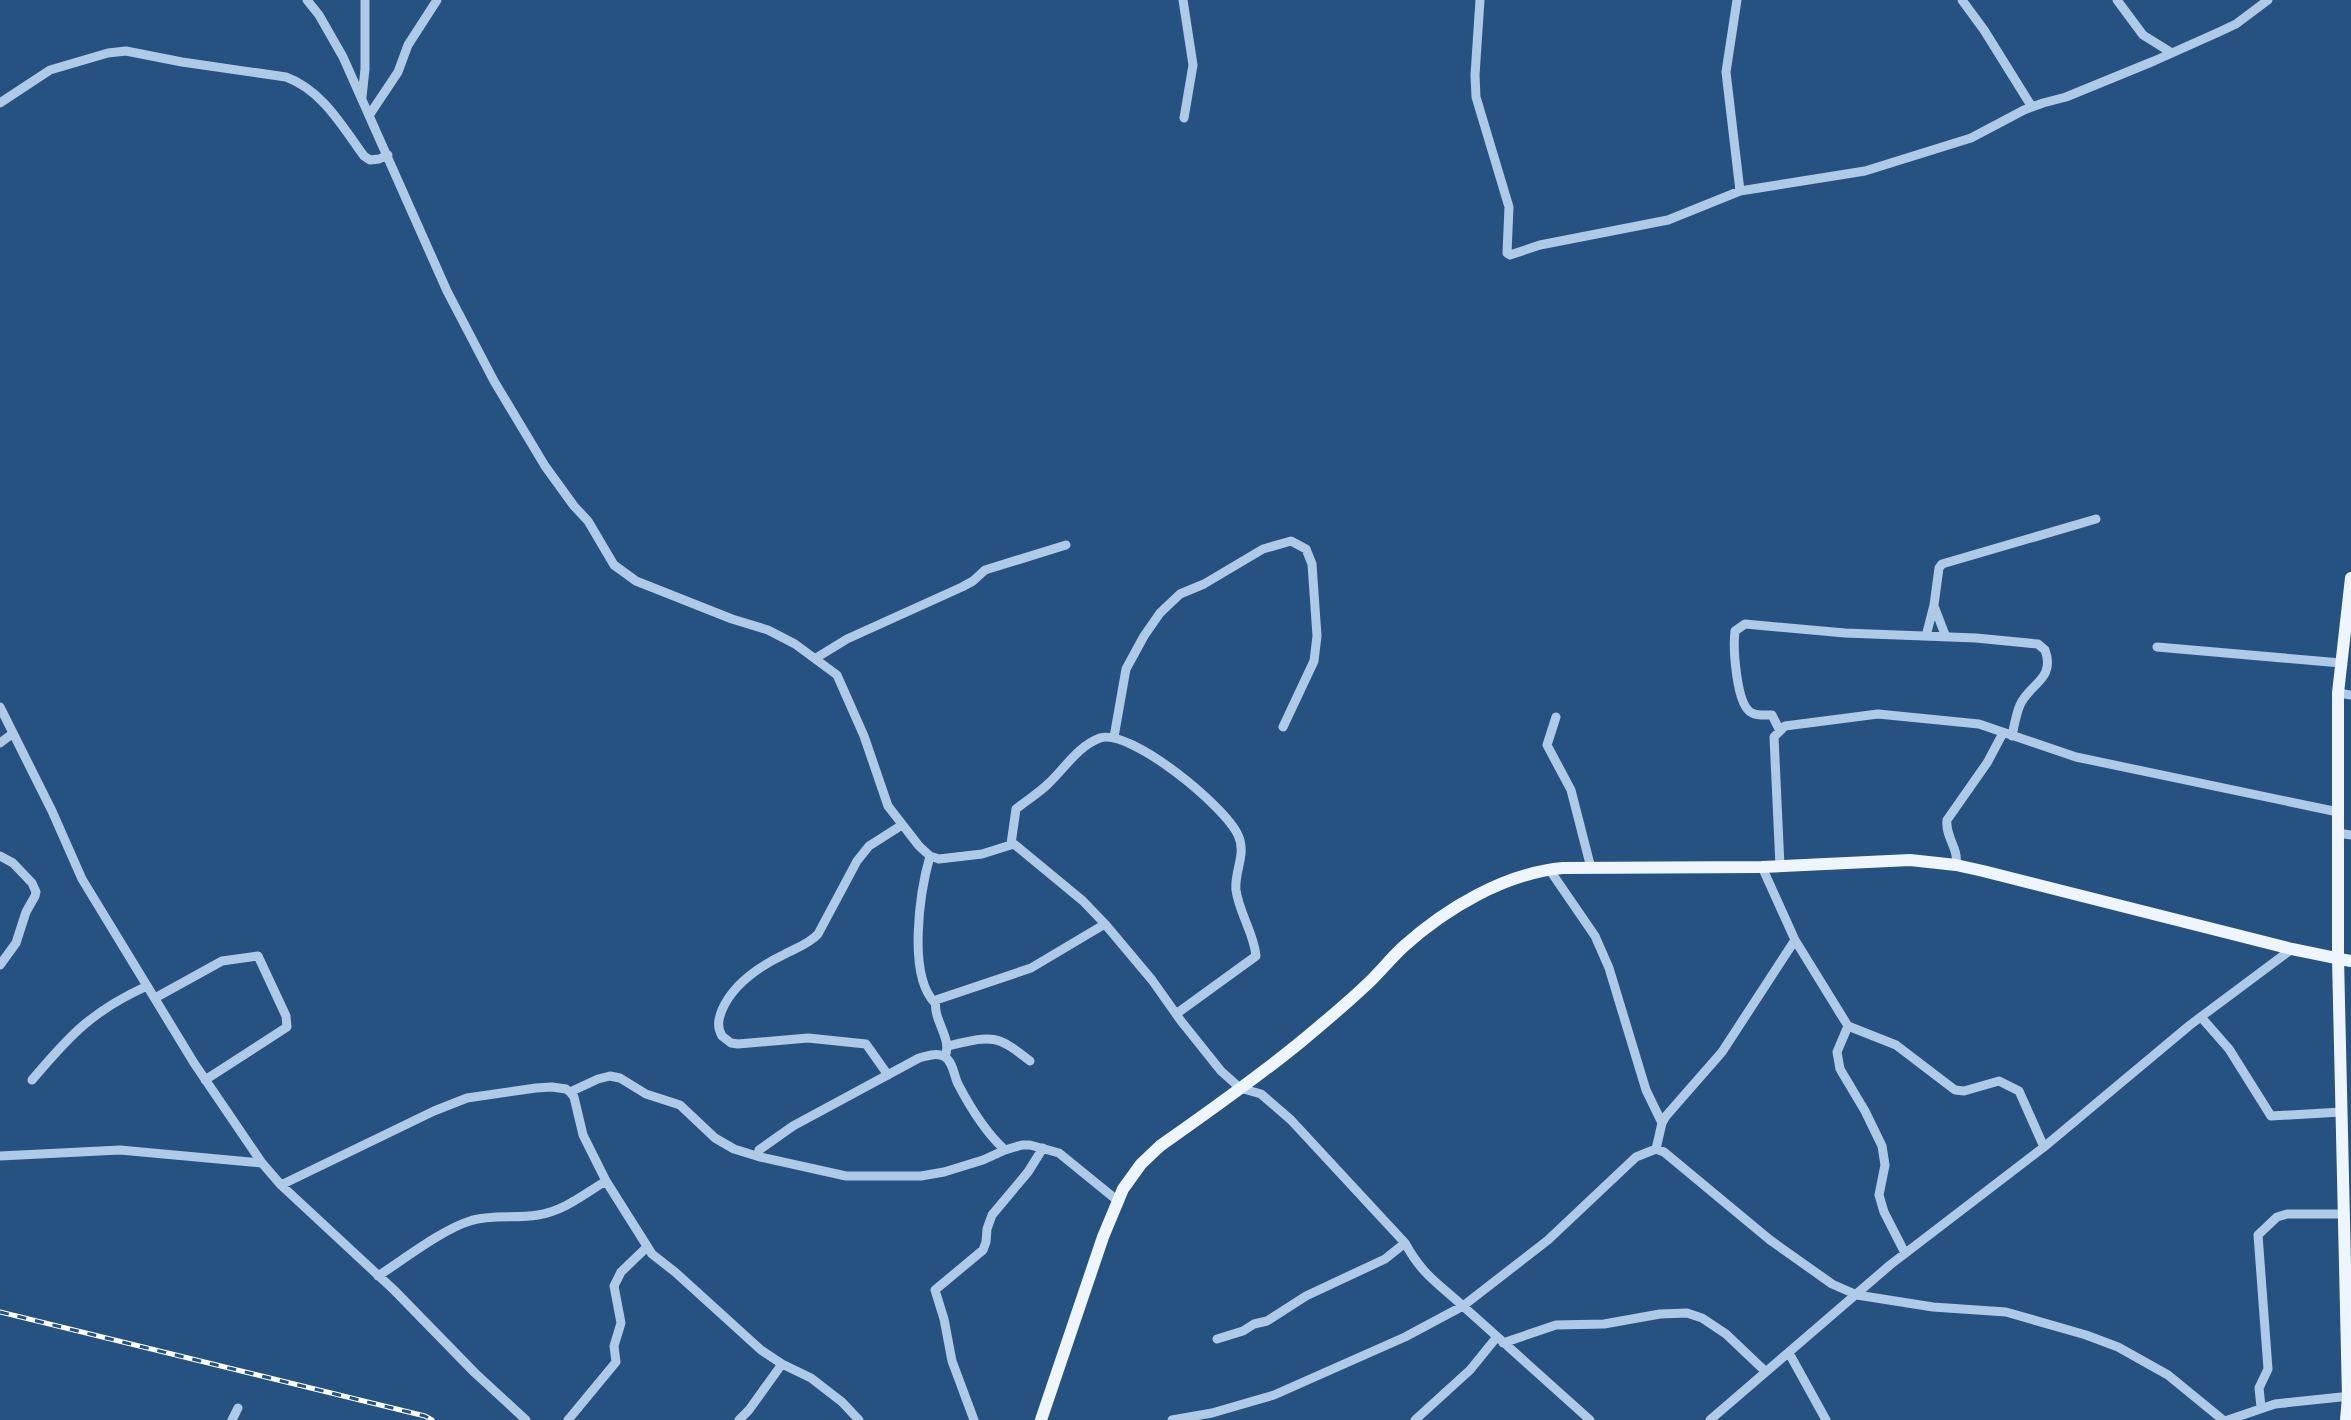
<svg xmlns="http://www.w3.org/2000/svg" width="2351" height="1420" font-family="Rubik,sans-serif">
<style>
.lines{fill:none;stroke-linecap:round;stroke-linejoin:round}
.minor{stroke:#aecae6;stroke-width:9}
.major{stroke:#eff5fd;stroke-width:12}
.rail-casing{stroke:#fff;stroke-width:5}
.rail{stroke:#265281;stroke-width:3;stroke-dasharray:9;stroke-linecap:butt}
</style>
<rect width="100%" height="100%" fill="#265281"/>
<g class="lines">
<!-- minor -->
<path class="minor" d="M307,0L319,15L343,57L447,291L494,381L545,466L574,506L588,521L614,565L636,581L732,619L768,630L795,644L837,675L864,736L888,806L919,846L930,856L939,859L982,854L1014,844L1083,901L1105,924L1152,980L1181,1021L1221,1071L1240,1088L1261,1094L1291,1120L1405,1243C1423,1276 1438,1283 1464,1307C1506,1345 1548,1382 1590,1420
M1183,0L1193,65L1184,118
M1480,0L1475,75L1476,97L1509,207L1507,253L1510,255L1540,245L1668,220L1740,191L1865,171L1971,138L2024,110L2043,103L2066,97L2154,61L2219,32L2236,24L2268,0
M1737,0L1726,72L1740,191
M1962,0L1984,30L2032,107
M2117,0L2143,35L2172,53
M362,97L365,69V0
M0,103L50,70L108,53L126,51L182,62L286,77C322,90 342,126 364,156L370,160L379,159L388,155
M370,114L398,72L408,45L437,0
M1934,606L1946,637
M1926,636L1934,605L1939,568L1942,564L2096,519
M2157,647L2341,663
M816,658L847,639L962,587L973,581L985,570L1066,545
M2338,693L2351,695
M0,707L52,811L82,879L194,1063L262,1163L281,1185L394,1290L475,1373L526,1420
M1556,717L1547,745L1571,790L1591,868
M1779,729L1772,715C1766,715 1758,716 1752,713C1736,706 1733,647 1735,631L1745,624L1845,633L1976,638L2038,644L2045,650C2056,679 2029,684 2020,705C2016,714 2014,726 2012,736
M1114,737L1126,669L1144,636L1160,613L1180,594L1204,584L1263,549L1291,541L1306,549L1312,564L1317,636L1314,661L1283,727
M0,743L12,734
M2338,833L2351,835
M1011,844L1016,809C1027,800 1039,793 1049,783C1065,768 1078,746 1100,738C1130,728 1225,806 1238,835C1247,854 1234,871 1236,890C1239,913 1254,933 1256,956L1176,1014
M0,856L13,863L32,883L36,892L35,896L26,912L16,943L0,965
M930,856C920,891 907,975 935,1003
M1956,865C1959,848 1945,837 1947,820L1987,763L2003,733
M1780,866L1774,737L1785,726L1878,714L1979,724L2076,757L2338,812
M1762,867L1795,940L1848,1026L1896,1045L1955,1090L1964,1091L1999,1081L2019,1091L2044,1147
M1549,869L1595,936L1609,968L1646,1090L1662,1123
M155,998L222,961L258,956L286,1016L287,1027L205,1080
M2201,1017L2229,1049L2271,1116L2341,1112
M1848,1026L1837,1052L1840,1069L1865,1111L1882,1146L1885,1165L1879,1195L1884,1212L1905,1253
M948,1046C991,1036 995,1033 1030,1061
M945,1057C953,1038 932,1020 936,1000L1031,968L1105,924
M888,1075L866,1044L808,1038L738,1044L731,1043L722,1036C717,1027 718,1020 722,1010C733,984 760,966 785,954C796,948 809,944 818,934L857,861L869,846L902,825
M32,1080C70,1035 92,1011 147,986
M570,1092L598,1079L610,1076L620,1078L646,1094L680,1105L715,1138L734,1149L760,1157L846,1176H921L944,1172L983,1160L1005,1150L1022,1145H1030L1059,1153L1118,1201
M1656,1149L1662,1123L1666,1116L1722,1052L1795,940
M0,1156L120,1150L262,1163
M758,1156L759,1150L793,1126L919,1058C927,1056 937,1052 945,1057C953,1062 954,1076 958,1084C970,1107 985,1132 1005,1150
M281,1185L434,1111L467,1098L536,1088L552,1087L566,1089L570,1092L574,1097L583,1135L606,1181L652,1254L675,1272L761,1350L782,1364L811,1378L842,1402L859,1420
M378,1276C403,1260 443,1229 470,1221C492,1214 516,1219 538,1215C564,1211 584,1194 606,1181
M1217,1339L1243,1331L1254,1324L1267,1321L1306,1296L1385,1259L1405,1243
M1503,1343L1556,1325L1604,1324L1660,1314L1687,1313L1702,1318L1726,1334L1766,1372
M1789,1353L1826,1420
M2261,1407L2259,1388L2268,1369L2258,1235L2277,1217L2287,1214H2344
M232,1420L238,1408
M568,1420L616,1362L614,1346L621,1323L614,1286L621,1272L647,1247
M739,1420L749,1410L782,1364
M974,1420L952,1361L944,1319L935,1290L983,1250L986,1242L987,1229L992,1215L1028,1172L1043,1148
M1172,1420L1212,1413L1274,1395L1405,1337L1463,1306L1548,1240L1636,1157L1656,1149L1664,1152L1770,1240L1832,1284L1857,1295L1933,1307L2006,1312L2086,1335L2118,1347L2168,1375L2223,1420
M1415,1420L1470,1370L1496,1338
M1710,1420L1890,1265L2044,1147L2190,1025L2292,949
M2228,1420L2275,1404L2351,1396"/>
<!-- major -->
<path class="major" d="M1041,1420L1103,1237L1123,1189L1141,1164L1160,1146C1208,1112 1257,1078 1303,1040C1323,1023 1344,1006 1363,988C1377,976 1389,960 1403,947C1445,909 1505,873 1563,868L1762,867L1910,860L1956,865L1983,871L2292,949L2351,961
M2346,1420L2348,1397L2338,958V693L2351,578"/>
<defs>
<path id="rail" d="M0,1312L425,1416L432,1420"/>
</defs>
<!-- rail casing -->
<use href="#rail" class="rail-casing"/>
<!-- rail -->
<use href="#rail" class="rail"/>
</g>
</svg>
